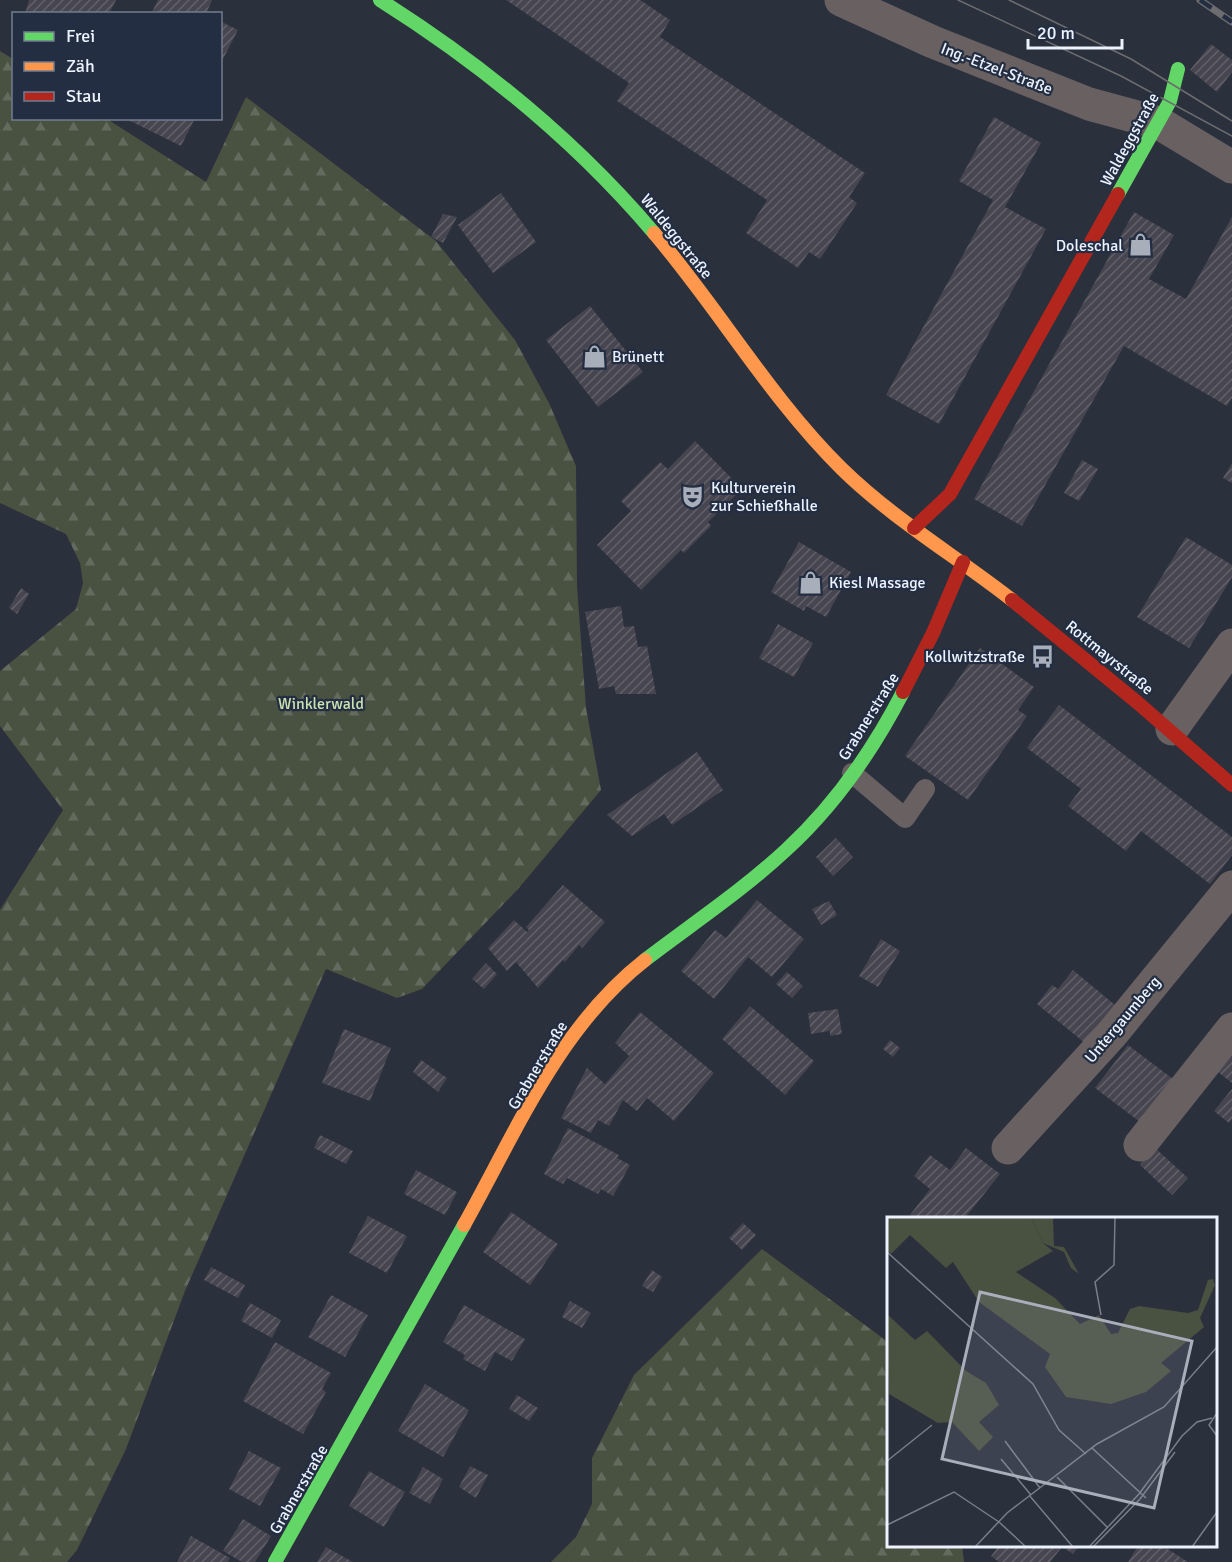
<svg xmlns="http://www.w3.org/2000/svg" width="1232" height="1562" font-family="Signika,sans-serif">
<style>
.forest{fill:url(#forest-firs)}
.building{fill:url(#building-hatch)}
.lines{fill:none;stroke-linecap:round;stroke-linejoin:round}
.lane{stroke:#696061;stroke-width:20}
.street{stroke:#696061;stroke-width:33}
.fast{stroke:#63d668;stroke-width:14}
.slow{stroke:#ff974d;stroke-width:14}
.jam{stroke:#b3261e;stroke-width:14}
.tram{stroke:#6d6c6f;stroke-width:1.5}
.rail-casing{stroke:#6d6c6f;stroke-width:7}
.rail{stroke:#232e43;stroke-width:4.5;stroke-dasharray:14;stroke-linecap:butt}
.labels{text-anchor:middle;stroke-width:4.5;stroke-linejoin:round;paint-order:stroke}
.street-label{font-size:16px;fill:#ecf3fe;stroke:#232e43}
.poi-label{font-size:16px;fill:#ecf3fe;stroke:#232e43;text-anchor:start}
.park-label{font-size:16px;fill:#cbe2ae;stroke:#232e43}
.inset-road{fill:none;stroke:#787e8a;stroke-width:1.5}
.view{fill:#a8afba;fill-opacity:0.15;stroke:#a8afba;stroke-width:3}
.inset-edge{fill:none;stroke:#ecf3fe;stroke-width:3}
</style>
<defs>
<pattern id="forest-firs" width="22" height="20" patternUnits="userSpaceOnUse" patternTransform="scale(1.5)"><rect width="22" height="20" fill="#495141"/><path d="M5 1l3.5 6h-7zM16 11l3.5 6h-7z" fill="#636a5e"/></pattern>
<pattern id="building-hatch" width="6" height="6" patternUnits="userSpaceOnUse" patternTransform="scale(1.5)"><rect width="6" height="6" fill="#47454f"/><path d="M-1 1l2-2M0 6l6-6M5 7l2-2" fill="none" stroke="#626069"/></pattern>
</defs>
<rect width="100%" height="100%" fill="#2a303c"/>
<!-- forest -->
<path class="forest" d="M0,51L13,59L14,118L107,119L206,182L246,97L436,241L515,340L549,403L576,466L577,586L586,708L601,790L518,889L422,989L397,998L326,969L185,1291L126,1449L77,1550L67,1562H0V910L63,810L0,726V671L76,609L83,583L80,563L66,534L0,503Z
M762,1249L888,1342V1546H962L964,1562H551L576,1537L592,1504V1458L634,1375Z"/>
<!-- building -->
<path class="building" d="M29,0H116L109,14H25Z
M158,0H212L206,14H151Z
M506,0H640L670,20L660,37L865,173L849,197L857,203L820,259L809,252L798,268L746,233L767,200L617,101L629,83Z
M220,21L238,30L220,65Z
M1211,44L1232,60V72L1217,92L1190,70Z
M994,117L1041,143L1005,207L1046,229L939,424L886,395L993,200L959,181Z
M124,118H195L181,146Z
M501,193L536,242L493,273L458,225Z
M1134,212L1174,235L1149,279L1186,299L1232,217V398L1227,406L1124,346L1022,526L974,499Z
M443,214L457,217L443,243L431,237Z
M590,306L643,372L598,407L546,340Z
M695,441L742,489L708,522L711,526L684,553L681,550L641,590L597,545L631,511L621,501L660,462L668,469Z
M1082,460L1098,469L1079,501L1064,493Z
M1232,463V483L1223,478Z
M1186,537L1232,565V577L1189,648L1137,617Z
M799,542L851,572L826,617L806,606L804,611L771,592Z
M21,588L29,594L17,614L9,608Z
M621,606L624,627L634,626L638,647L647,646L656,694H616L614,686L599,689L585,612Z
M778,624L813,643L794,677L759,658Z
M980,648L1034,687L1018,710L1027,716L968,800L905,756Z
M1059,705L1232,837V855L1210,884L1141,831L1126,851L1068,806L1081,789L1027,748Z
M697,752L723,790L672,825L664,814L632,836L607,815Z
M836,838L853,857L833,876L816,857Z
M563,885L605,922L582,948L579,945L565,962L563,960L538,988L516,962L507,971L488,948L514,920L527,932L529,930L526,927Z
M757,900L804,939L772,977L748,957L714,999L681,971L715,930L726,938Z
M829,901L837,915L821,925L812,909Z
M881,939L900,951L878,987L859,976Z
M486,963L497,974L484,989L472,979Z
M1073,970L1115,1005L1091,1048L1037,1004L1052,985L1058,989Z
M787,972L803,986L792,998L776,984Z
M750,1006L814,1061L785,1095L722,1039Z
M838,1009L842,1034L830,1036V1031L811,1034L808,1013Z
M640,1012L714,1073L674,1121L647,1098L637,1111L623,1100L609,1126L598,1120L591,1133L561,1118L587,1068L605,1084L629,1056L615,1043Z
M344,1029L391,1048L370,1101L322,1083Z
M890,1040L900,1048L893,1057L883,1049Z
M1128,1045L1177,1082L1144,1125L1095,1088Z
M1232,1055V1083L1218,1072Z
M421,1060L447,1078L438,1092L413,1072Z
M1232,1089V1119L1229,1123L1214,1111Z
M568,1128L619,1155L617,1158L630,1165L613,1196L601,1189L598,1194L567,1178L563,1184L544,1174Z
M320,1135L353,1151L346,1164L314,1148Z
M1154,1147L1188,1178L1172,1195L1140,1165Z
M966,1148L1000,1174L965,1218H915L910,1215L930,1189L914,1176L930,1155L950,1170Z
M416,1170L457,1192L445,1215L404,1194Z
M511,1212L558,1244L530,1285L483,1252Z
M368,1216L407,1236L387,1273L349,1253Z
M743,1223L756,1235L742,1250L729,1238Z
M211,1267L245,1285L238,1298L204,1280Z
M652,1270L662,1277L653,1292L642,1286Z
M331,1295L368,1315L345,1357L308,1337Z
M570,1301L591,1313L582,1328L562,1317Z
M250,1303L281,1320L272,1338L241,1321Z
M464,1305L525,1339L512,1361L495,1352L485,1371L463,1359L465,1355L443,1342Z
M275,1342L331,1373L322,1389L326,1392L303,1434L243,1401Z
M425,1384L469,1410L443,1457L398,1431Z
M517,1395L538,1408L529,1421L509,1409Z
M249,1451L281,1468L260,1506L229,1489Z
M470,1466L488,1475L476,1498L459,1487Z
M423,1467L443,1479L430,1504L409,1493Z
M369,1471L405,1492L384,1527L349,1506Z
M243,1519L271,1536L255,1562H242L223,1551Z
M191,1536L230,1558L228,1562H177Z
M999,1546H1063L1050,1562H999L991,1556Z
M1066,1546H1079L1073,1554L1064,1548Z
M1138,1546H1163L1188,1562H1128Z
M326,1547L353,1562H317Z"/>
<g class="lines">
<!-- lane -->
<path class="lane" d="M852,773L905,818L925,789"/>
<!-- street -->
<path class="street" d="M841,0L933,42L1089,104L1159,123L1232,167
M1172,729L1232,645
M1140,1145L1232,1029
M1008,1148L1111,1035L1232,887"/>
<!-- fast -->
<path class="fast" d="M380,0C483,65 575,140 654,233
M1118,194L1170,101L1178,69
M645,960C692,924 742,891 786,850C834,806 873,750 903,692
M275,1562L464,1225"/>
<!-- slow -->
<path class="slow" d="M654,233C719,309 770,398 842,469C893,519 956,556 1012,600
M464,1225C516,1132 559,1027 645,960"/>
<!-- jam -->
<path class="jam" d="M914,528L950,494L1118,194
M1012,600L1138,703L1232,785
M903,692L933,633L963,562"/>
<!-- tram -->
<path class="tram" d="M958,0L1121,76L1232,136
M1009,0L1131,59L1232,121"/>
<defs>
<path id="rail" d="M1200,0L1232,22"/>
</defs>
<!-- rail casing -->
<use href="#rail" class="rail-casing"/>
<!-- rail -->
<use href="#rail" class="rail"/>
</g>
<!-- icons -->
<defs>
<symbol id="shop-bare" viewBox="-9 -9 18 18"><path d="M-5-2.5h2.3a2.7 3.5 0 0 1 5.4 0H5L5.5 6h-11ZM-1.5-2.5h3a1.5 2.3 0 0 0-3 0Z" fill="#a8afba" stroke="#232e43" stroke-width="2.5" paint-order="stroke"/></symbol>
<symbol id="theatre-bare" viewBox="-9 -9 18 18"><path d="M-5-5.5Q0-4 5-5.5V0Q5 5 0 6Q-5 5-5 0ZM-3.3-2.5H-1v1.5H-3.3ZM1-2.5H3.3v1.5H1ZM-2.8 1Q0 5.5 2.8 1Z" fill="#a8afba" stroke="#232e43" stroke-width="2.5" paint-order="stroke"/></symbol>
<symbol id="bus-bare" viewBox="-9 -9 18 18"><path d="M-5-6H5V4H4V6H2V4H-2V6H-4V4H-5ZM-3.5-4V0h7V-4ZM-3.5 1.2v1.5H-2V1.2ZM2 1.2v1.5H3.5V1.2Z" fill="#a8afba" stroke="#232e43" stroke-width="2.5" paint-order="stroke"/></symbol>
</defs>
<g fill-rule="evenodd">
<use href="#shop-bare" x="1124" y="228" width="33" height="33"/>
<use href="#shop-bare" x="578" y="340" width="33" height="33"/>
<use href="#theatre-bare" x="676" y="480" width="33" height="33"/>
<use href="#shop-bare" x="794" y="566" width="33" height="33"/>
<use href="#bus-bare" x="1026" y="640" width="33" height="33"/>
</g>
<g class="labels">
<!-- street labels -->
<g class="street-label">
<text transform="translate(997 68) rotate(21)" y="6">Ing.-Etzel-Straße</text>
<text transform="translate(1129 139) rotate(-61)" y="6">Waldeggstraße</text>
<text transform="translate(677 236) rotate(51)" y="6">Waldeggstraße</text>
<text transform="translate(1110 657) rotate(39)" y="6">Rottmayrstraße</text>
<text transform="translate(868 716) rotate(-58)" y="6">Grabnerstraße</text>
<text transform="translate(1122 1019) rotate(-50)" y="6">Untergaumberg</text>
<text transform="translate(537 1065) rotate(-59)" y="6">Grabnerstraße</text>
<text transform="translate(298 1489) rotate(-60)" y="6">Grabnerstraße</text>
</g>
<!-- poi labels -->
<g class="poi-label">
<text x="1123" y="251" text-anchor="end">Doleschal</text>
<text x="612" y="362">Brünett</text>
<text x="711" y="493">Kulturverein<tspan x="711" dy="18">zur Schießhalle</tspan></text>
<text x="829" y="588">Kiesl Massage</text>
<text x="1025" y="662" text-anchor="end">Kollwitzstraße</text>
</g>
<!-- park labels -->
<g class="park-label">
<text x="321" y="709">Winklerwald</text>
</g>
</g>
<!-- overview -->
<g transform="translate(887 1217)">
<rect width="330" height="330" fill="#2a303c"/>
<path d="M144,0H171L166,2L167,29L177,30L192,57L184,51L177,35L156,26Z" fill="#495141"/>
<path d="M0,0H144L156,26L166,34L129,55L168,81L193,107L212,98L224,117L231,116L243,92L252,89L301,96L311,93L321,63L326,62L328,68L313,101L317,110L274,146L284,154L259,175L224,187L179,180L158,150L163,137L92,85L66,45L59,51L23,18L4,37L0,33ZM0,97L28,123L40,114L79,154L99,166L112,188L92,205L106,220L92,234L65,205L51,206L2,177Z" fill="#495141"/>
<path class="inset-road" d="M0,35L146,167L172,213L199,237M214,98L208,65L227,48L228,0M330,196L322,208L330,219M118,224L153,271M205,231L259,281M114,242L144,278M0,244L45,208M170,260L220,310M142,278L186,330M0,308L67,275L112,305L139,330M88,330L120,296L210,227L277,190L330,130M202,330L252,277L295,219L310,205L325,201M206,330L253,282L288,235M305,330L330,295"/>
<path class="view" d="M93,75L305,124L267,291L55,242Z"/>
<rect width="330" height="330" class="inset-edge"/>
</g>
<!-- legend -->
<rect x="12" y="12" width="210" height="108" fill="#232e43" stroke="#737d8e" stroke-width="1.5"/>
<rect x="24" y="32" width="30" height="9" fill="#63d668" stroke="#737d8e" stroke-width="1.5"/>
<text x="66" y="42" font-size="18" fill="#ecf3fe">Frei</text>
<rect x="24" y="62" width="30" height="9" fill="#ff974d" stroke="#737d8e" stroke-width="1.5"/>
<text x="66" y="72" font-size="18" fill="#ecf3fe">Zäh</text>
<rect x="24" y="92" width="30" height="9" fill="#b3261e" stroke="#737d8e" stroke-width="1.5"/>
<text x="66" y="102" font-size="18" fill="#ecf3fe">Stau</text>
<!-- scale -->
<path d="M1028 39v9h94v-9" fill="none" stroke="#ecf3fe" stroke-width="3"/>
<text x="1037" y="39" font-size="18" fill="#ecf3fe" stroke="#232e43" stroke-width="4.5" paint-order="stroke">20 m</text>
</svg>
